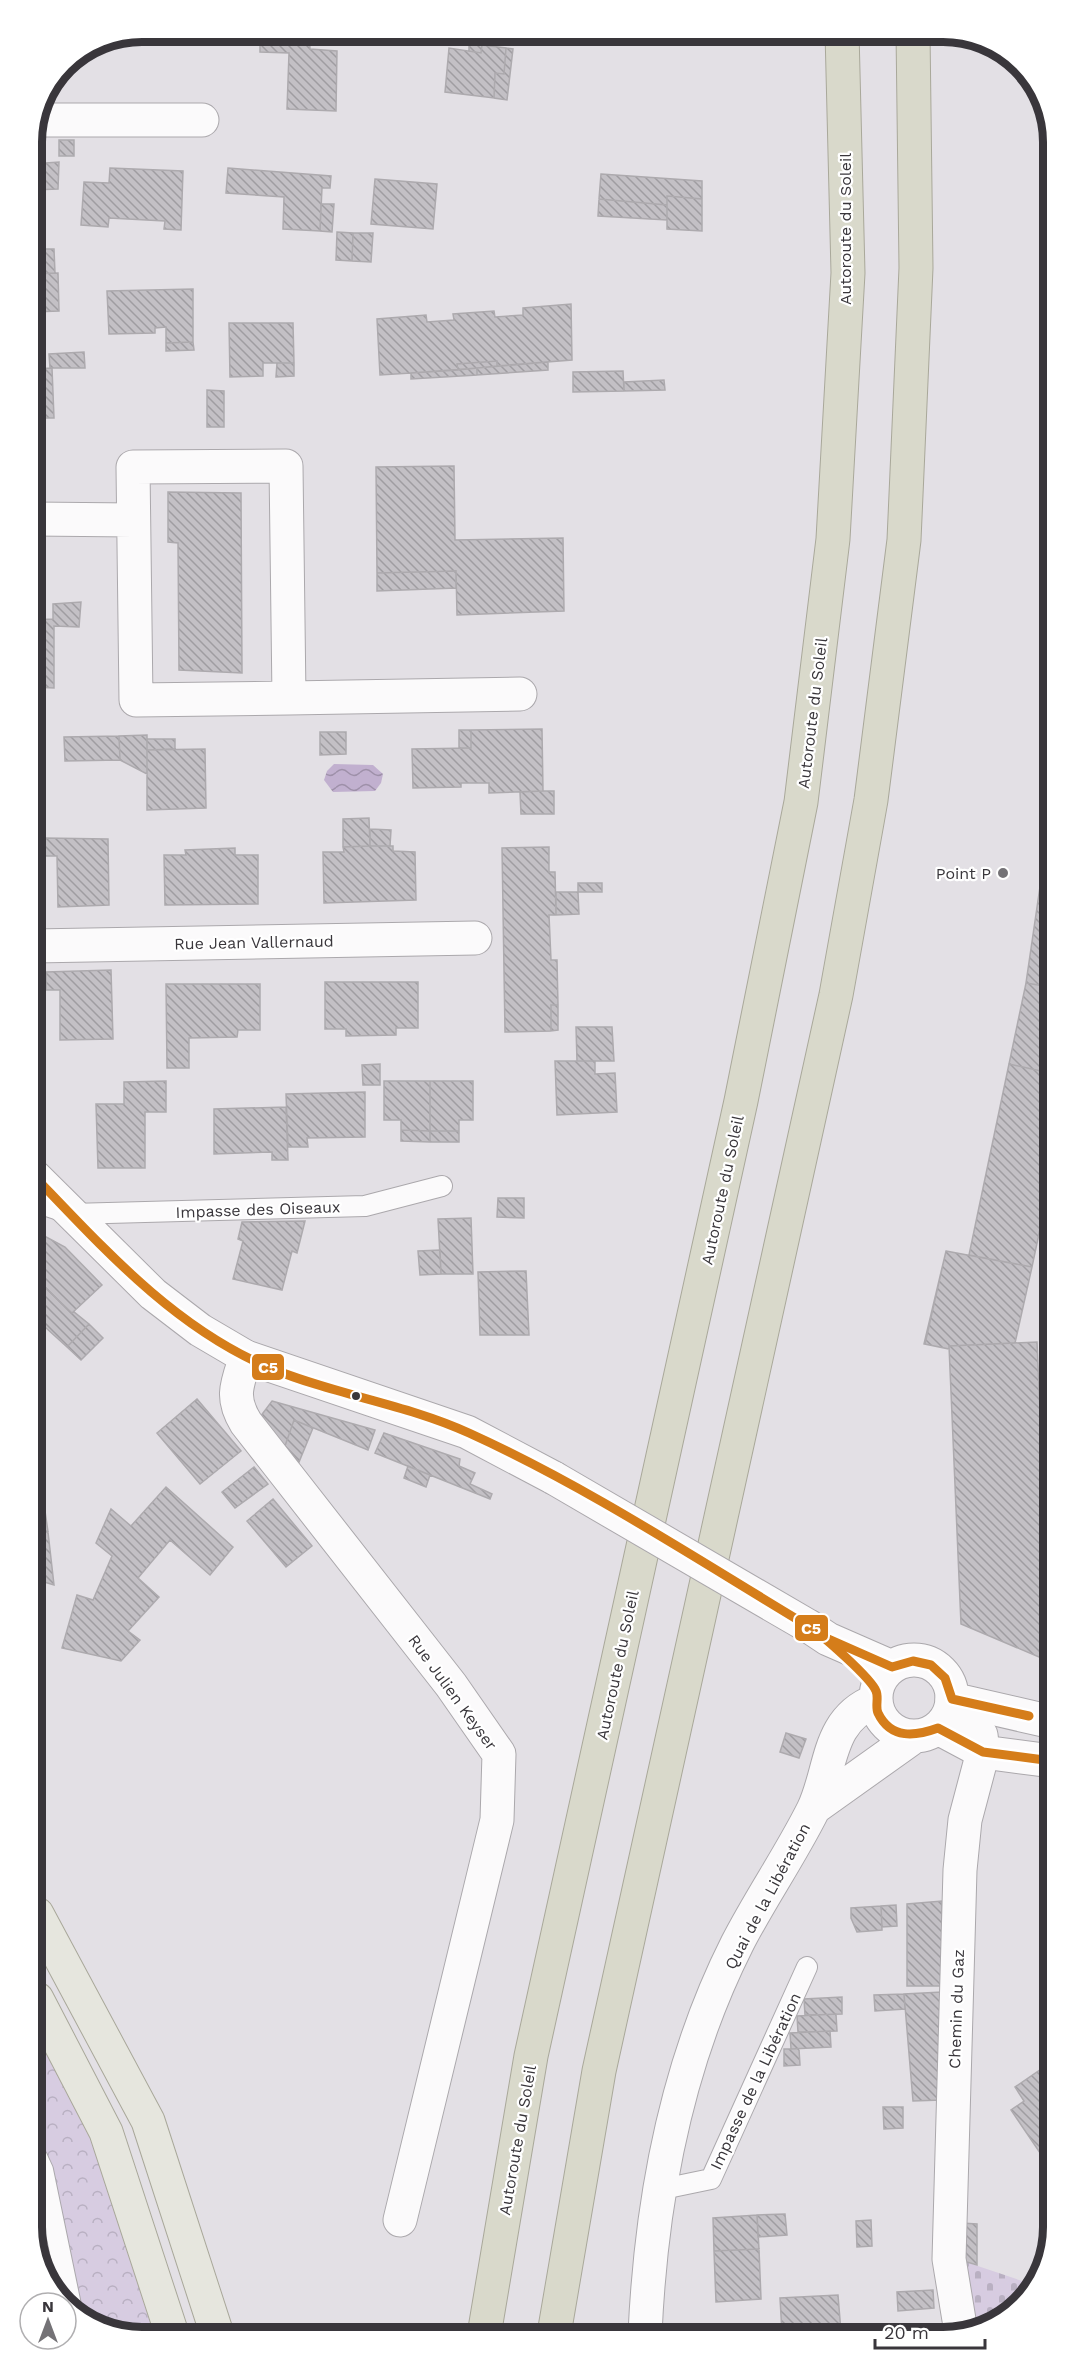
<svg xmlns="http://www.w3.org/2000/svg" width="1085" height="2369" font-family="'Work Sans',sans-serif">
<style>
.cemetery{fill:url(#cemetery-stones)}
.park{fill:url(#park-crowns)}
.water{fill:url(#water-waves)}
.building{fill:url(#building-back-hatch);stroke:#adaaae;stroke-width:1.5}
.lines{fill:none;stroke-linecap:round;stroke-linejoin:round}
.service-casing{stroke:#aba8ac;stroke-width:22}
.minor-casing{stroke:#aba8ac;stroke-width:35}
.tertiary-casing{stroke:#aba8ac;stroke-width:35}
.primary-casing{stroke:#a9a89a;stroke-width:35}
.motorway-casing{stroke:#a9a89a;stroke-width:35}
.service{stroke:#fbfafb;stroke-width:20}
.minor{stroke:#fbfafb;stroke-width:33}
.tertiary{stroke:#fbfafb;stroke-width:33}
.primary{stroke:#e6e6de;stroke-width:33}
.motorway{stroke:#d9d9cb;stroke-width:33}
.tertiary-bridge-casing{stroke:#aba8ac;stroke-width:35;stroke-linecap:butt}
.tertiary-bridge{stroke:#fbfafb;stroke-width:33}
.bus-1-casing{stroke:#fff;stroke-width:14}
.bus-1{stroke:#d57d1a;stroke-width:9}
.poi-dot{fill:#747276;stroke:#fff;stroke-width:2}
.bus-dot{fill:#39363b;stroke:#fff;stroke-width:2}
.labels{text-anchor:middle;stroke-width:4.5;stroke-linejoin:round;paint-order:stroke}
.street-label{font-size:16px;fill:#39363b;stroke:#fff}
.poi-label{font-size:16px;fill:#39363b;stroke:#fff;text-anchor:end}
.rim{fill:none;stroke:#39363b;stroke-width:8}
.line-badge{stroke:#fff;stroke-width:2}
.badge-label{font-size:16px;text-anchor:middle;font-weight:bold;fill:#fff}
</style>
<defs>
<pattern id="cemetery-stones" width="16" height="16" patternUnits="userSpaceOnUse" patternTransform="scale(1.5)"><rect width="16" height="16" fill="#d7cce1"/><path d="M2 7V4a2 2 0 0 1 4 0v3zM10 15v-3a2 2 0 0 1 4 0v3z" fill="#b9b0c2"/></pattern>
<pattern id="park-crowns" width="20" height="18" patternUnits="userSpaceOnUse" patternTransform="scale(1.5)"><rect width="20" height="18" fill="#d7cce1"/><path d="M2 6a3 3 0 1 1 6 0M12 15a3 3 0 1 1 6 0" fill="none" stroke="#b9b0c2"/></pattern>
<pattern id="water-waves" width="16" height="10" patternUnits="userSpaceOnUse" patternTransform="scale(1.5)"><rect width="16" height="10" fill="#c1b0cf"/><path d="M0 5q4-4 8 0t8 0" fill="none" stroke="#9e90a9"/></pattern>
<pattern id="building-back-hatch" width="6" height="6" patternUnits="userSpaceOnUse" patternTransform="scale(1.5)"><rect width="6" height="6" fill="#c3c0c5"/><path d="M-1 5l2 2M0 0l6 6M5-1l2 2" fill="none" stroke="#9f9da1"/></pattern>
</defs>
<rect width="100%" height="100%" fill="#e3e0e5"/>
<!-- cemetery -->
<path class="cemetery" d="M960,2260L1034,2285L1031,2294L979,2332H972Z"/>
<!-- park -->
<path class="park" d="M37,1999L173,2337H135L75,2315L37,2263Z"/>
<!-- water -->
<path class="water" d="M334,764L373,765L383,774L381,783L375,791L333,792L324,780L327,771Z"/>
<!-- building -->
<path class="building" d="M157,32H195L196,41L169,44V38L158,39Z
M260,32H309L310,49L337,51L336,111L287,109L289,53L260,52Z
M469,44L482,45L481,53L469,51Z
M482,45L506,48L504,74L495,73L494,98L445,92L449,48L481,53Z
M506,48L513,49L507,100L494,98L495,73L504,74Z
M59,140H74V156H59Z
M59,162L58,189L32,190V164Z
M110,168L183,171L181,230L164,229L165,221L109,218L108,227L81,225L84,182L109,183Z
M228,168L331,176L330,188H322L320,231L283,229L284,197L226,193Z
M601,174L702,181V199L667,196V205L599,199Z
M375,179L437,184L433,229L371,224Z
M667,196L702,199V231L667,229Z
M599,199L667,205V220L598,216Z
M321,204H334L332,232L320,231Z
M337,232L353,233L352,261L336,260Z
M353,233H373L371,262L352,261Z
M32,249H54L55,273L32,274Z
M58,273L59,311L32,312V274Z
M193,289V342L166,343V327L155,328V333L109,334L107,291Z
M571,304L572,360L497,366V361L457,364L458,370L380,375L377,319L426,315L427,322L454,320L453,314L494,311L495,317L523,315V308Z
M229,323H293L294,363H263V376L230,377Z
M193,342L194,350L166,351V343Z
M84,352L85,368H50L49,354Z
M497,361V366L458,370L457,364Z
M548,362V370L477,375V368Z
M277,363H294V376L276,377Z
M52,368L54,418H32V369Z
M477,368V375L411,379V373Z
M623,371L624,391L573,392V372Z
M664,380L665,390L624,391V382Z
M207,390L224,391V427H207Z
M454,466L455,540L563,538L564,611L457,615L456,571L377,573L376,467Z
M168,492L241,493L242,673L179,670L178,543L168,542Z
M456,571V588L377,591V573Z
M81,602L79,627L54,626V688L33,687V620L53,619V604Z
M542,729L543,791L489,793V783H461V787L413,788L412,749L471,748V730Z
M459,730H471V748H459Z
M320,732H346V754L320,755Z
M147,735V774L120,760L119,736Z
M119,736L120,760L65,761L64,737Z
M147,739H175V749L147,750Z
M205,749L206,808L147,810V750Z
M543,791H554V814H521L520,792Z
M369,818L370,846L343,847V819Z
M1050,818V987L1026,983Z
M370,829L391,830L390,846H370Z
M44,838L108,839L109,905L58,907L57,856H45Z
M370,846H393V851L415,852L416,900L324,903L323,852H344L343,847Z
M549,847V872H555L556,915H549L551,960H557L558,1005H551V1031L505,1032L502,848Z
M235,848V855H258V904L165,905L164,855H186L185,850Z
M578,883H602V892H578Z
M556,892H578L579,914L556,915Z
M111,970L113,1039L60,1040V990H46V972Z
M325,982H418V1028H396V1035L346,1036V1029H325Z
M1026,983L1050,987V1073L1009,1064Z
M166,984H260V1030H238L237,1037L189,1038V1068H167Z
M551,1005H558V1030L551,1031Z
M576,1027H612L614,1061H577Z
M555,1061H595V1074L615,1073L617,1112L557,1115Z
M380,1064V1085H363L362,1065Z
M1009,1064L1050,1073L1051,1177L1032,1267L969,1255Z
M166,1081V1112H145V1168H98L96,1104H124V1082Z
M384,1081H430V1131L401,1130V1120H384Z
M430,1081H473V1120H459V1131H430Z
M365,1092V1137L307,1138L308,1147H288L286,1094Z
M286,1107L288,1160H272V1152L214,1154V1109Z
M401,1130L430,1131V1142L401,1141Z
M430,1131H459V1142H430Z
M498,1198H524V1218L497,1217Z
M471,1218L473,1274H441L438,1219Z
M305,1221L297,1253L292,1251L282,1290L233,1279L243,1241L238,1239L242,1222Z
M35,1231L65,1247L102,1285L72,1313L35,1278Z
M440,1250L441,1274L420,1275L418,1251Z
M946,1251L1032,1267L1015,1343L949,1346V1349L925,1344Z
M946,1251L1032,1267L1015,1343L949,1346V1349L924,1344Z
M526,1271L529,1335H480L478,1272Z
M35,1278L72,1313L74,1312L89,1324L67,1347L35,1318Z
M89,1324L103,1338L81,1360L67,1347Z
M1037,1342L1051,1662L961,1624L949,1346Z
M197,1399L241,1451L200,1484L157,1433Z
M272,1401L375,1430L368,1450L294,1420L285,1446L260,1417Z
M294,1420L313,1428L299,1462L285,1446Z
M384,1433L460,1459L459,1466L475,1473L470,1484L492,1494L490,1499L375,1453Z
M408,1466L430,1475L426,1487L404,1478Z
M254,1467L268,1484L235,1508L222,1492Z
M166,1487L233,1547L210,1575L170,1540L138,1578L159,1597L128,1631L140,1640L121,1661L62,1648L77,1595L93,1600L112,1556L96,1543L111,1509L131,1526Z
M43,1497L48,1532L36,1534L35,1498Z
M273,1499L312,1546L286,1567L247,1521Z
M48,1532L54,1585L41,1581L36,1573V1534Z
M786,1733L806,1739L799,1758L780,1752Z
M942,1901V1986H907V1904Z
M896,1905L897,1926L882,1927L881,1906Z
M881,1906L882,1930L857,1932L851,1918V1908Z
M942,1992L941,2100L913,2101L904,1994Z
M904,1994L905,2009L875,2011L874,1995Z
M842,1997V2014L805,2015L804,1999Z
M836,2014L837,2031L798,2032L797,2016Z
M830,2031L831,2047L791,2049L790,2033Z
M784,2049H799L800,2065L784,2066Z
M1053,2061V2172L1011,2110L1024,2101L1015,2087Z
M883,2107H903V2128L884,2129Z
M785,2214L787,2235L758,2237L757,2215Z
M757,2215L759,2249L714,2251L713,2218Z
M871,2220L872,2246L857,2247L856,2221Z
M961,2223L977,2224V2265L960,2260Z
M759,2249L761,2299L716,2302L714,2251Z
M933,2290L934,2308L898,2311L897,2292Z
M838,2295L841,2332L782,2333L780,2298Z"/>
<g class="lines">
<defs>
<path id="service" d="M35,1202L71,1214L365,1206L442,1186
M37,2157L43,2170L72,2310
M658,2190L711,2179L807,1967"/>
<path id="minor" d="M39,120H202
M286,466L289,698L136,700L133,467Z
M33,519L133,520
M289,698L520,694
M34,946L475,938
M246,1357C237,1384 230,1397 246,1423L451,1685L499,1754L497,1820L400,2220
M952,1699L970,1718L981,1735L983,1752L965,1820L960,1870L949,2259L961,2332"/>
<path id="tertiary" d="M35,1177L153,1294L200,1330L246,1357L467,1432L554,1478
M810,1627L828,1639L892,1667
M876 1698a38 38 0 1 1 76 0a38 38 0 1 1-76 0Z
M952,1699L1052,1722
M938,1728L983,1752L1052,1761
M814,1808L915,1736
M645,2334C651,2200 676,2065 737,1944C760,1899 790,1856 813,1810C832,1771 826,1720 875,1701"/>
<path id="primary" d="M37,1914L148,2121L218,2337
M37,1999L106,2132L173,2337"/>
<path id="motorway" d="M554,2334L599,2071L836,995L871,800L904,540L916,268L913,32
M484,2335L531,2056L741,1101L801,802L833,539L848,273L842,32"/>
</defs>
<!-- service casing -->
<use href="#service" class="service-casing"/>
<!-- minor casing -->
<use href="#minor" class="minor-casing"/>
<!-- tertiary casing -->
<use href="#tertiary" class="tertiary-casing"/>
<!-- primary casing -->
<use href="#primary" class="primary-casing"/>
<!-- motorway casing -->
<use href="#motorway" class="motorway-casing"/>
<!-- service -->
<use href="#service" class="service"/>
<!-- minor -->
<use href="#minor" class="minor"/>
<!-- tertiary -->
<use href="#tertiary" class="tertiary"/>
<!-- primary -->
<use href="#primary" class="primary"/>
<!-- motorway -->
<use href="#motorway" class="motorway"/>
<defs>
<path id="tertiary-bridge" d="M554,1478L810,1627"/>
</defs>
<!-- tertiary-bridge casing -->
<use href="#tertiary-bridge" class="tertiary-bridge-casing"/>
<!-- tertiary-bridge -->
<use href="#tertiary-bridge" class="tertiary-bridge"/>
<defs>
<path id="bus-1" d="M35,1177C105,1250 175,1328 270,1368C335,1395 406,1404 469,1433C588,1487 698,1560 810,1627C823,1636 871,1678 876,1691C879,1697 875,1707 878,1713C891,1740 916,1736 938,1728L983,1752L1052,1761
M824,1637L892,1667L913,1661L931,1665L945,1678L952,1699L1029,1716"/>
</defs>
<!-- bus-1 casing -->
<use href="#bus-1" class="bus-1-casing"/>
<!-- bus-1 -->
<use href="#bus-1" class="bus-1"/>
</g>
<!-- markers -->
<circle class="poi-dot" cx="1003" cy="873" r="6"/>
<circle class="bus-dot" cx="356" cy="1396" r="5"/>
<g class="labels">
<!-- street labels -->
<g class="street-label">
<text transform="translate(845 229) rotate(-90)" y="6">Autoroute du Soleil</text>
<text transform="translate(812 713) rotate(-83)" y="6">Autoroute du Soleil</text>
<text transform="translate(254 942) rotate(-1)" y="6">Rue Jean Vallernaud</text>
<text transform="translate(722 1190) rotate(-78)" y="6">Autoroute du Soleil</text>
<text transform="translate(258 1209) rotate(-2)" y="6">Impasse des Oiseaux</text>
<text transform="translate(617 1665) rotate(-78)" y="6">Autoroute du Soleil</text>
<text transform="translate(453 1692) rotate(54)" y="6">Rue Julien Keyser</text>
<text transform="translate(767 1896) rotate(-62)" y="6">Quai de la Libération</text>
<text transform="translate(956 2009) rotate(-88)" y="6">Chemin du Gaz</text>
<text transform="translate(755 2081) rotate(-65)" y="6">Impasse de la Libération</text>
<text transform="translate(517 2140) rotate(-80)" y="6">Autoroute du Soleil</text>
</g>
<!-- poi labels -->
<g class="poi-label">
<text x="991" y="879">Point P</text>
</g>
</g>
<!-- crop -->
<path d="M0 0H1085V2369H0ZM142 42H943A100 100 0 0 1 1043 142V2227A100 100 0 0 1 943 2327H142A100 100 0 0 1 42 2227V142A100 100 0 0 1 142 42Z" fill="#fff" fill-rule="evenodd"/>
<path class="rim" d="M142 42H943A100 100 0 0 1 1043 142V2227A100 100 0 0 1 943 2327H142A100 100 0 0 1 42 2227V142A100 100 0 0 1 142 42Z"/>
<g class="line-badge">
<rect x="251" y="1353" width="34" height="28" rx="6" fill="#d57d1a"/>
<rect x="794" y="1614" width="35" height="28" rx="6" fill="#d57d1a"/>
</g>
<g class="badge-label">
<text x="268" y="1373">C5</text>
<text x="811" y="1634">C5</text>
</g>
<!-- north arrow -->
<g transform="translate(48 2321)"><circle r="28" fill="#ffffff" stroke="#b0afb1" stroke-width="1.5"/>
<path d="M0-4.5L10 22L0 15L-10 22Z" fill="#747276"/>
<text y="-9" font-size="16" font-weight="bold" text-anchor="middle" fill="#39363b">N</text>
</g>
<!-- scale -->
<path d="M875 2339v9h110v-9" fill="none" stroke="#39363b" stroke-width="3"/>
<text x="884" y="2339" font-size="18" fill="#39363b" stroke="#ffffff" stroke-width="4.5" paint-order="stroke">20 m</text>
</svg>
